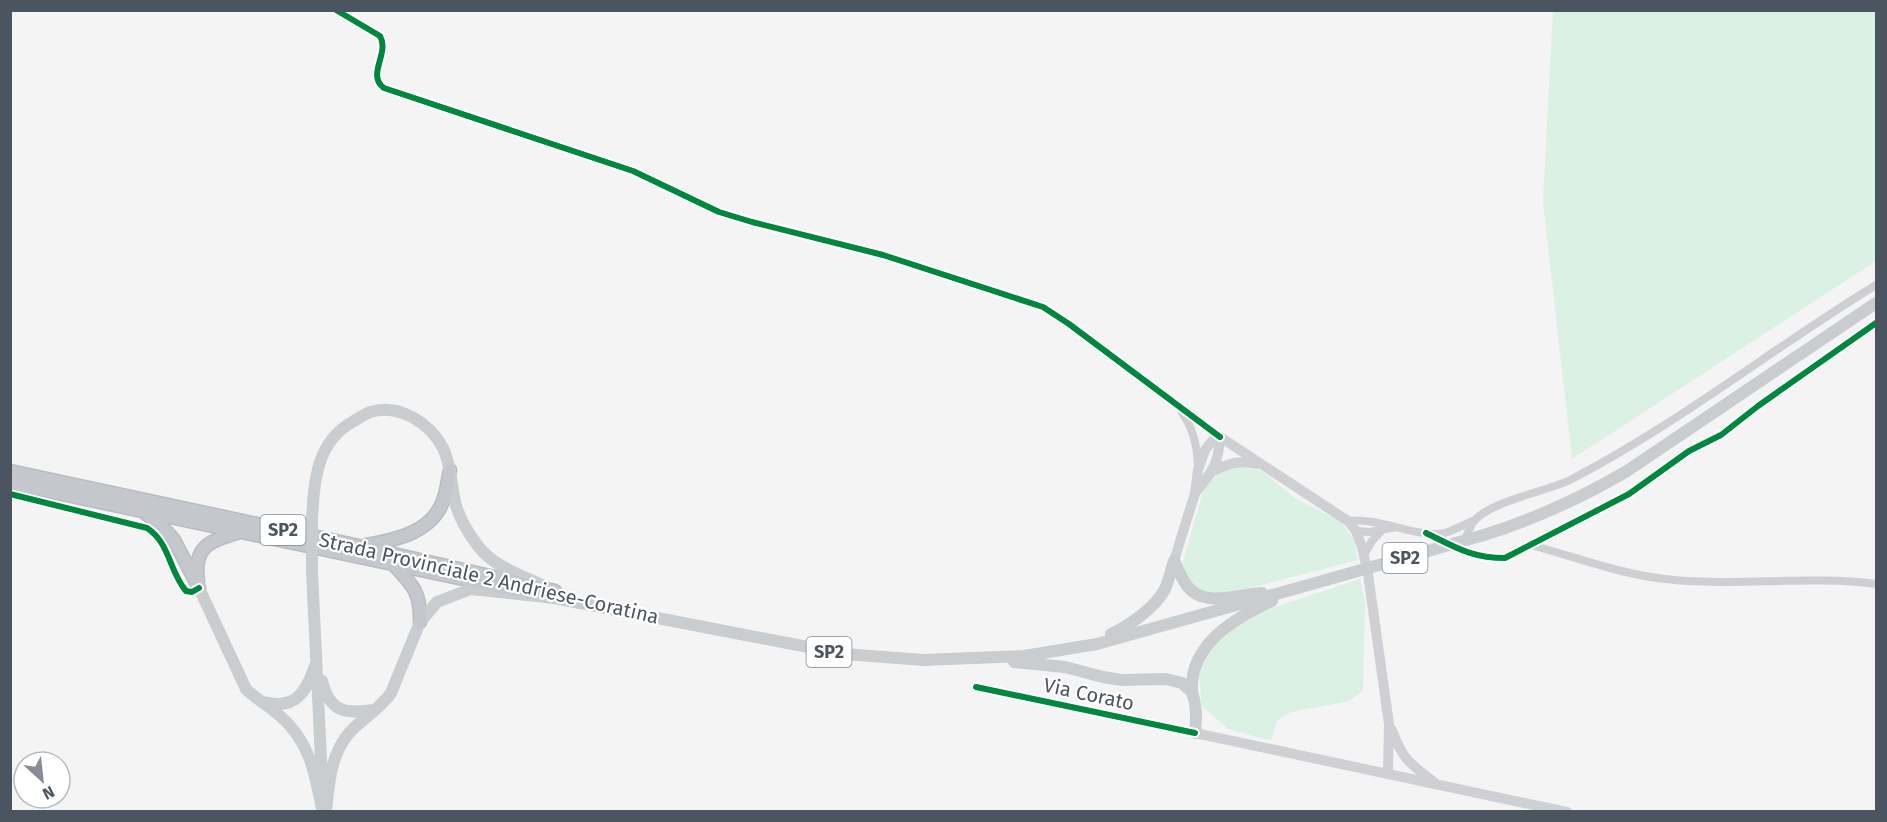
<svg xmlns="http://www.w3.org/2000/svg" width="1887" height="822" font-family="'Fira Sans',sans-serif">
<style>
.green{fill:#daf1e4}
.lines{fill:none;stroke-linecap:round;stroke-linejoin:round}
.trunk-casing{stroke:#b9bdc2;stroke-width:15}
.minor{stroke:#cdcfd2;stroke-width:8}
.secondary{stroke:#ced0d3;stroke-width:10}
.primary{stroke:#cacdd0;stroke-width:12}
.trunk{stroke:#c4c8cc;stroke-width:12}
.primary-bridge{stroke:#cacdd0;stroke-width:12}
.cycleway-casing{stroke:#fff;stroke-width:10}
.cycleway{stroke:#00873e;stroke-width:6}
.labels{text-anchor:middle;stroke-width:4.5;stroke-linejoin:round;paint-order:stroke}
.shield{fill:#fff;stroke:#818890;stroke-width:1.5}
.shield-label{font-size:18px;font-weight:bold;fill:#4b5560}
.street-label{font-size:20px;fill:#4b5560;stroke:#fff}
</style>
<rect width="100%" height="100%" fill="#f4f4f4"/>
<!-- green -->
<path class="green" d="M1553,11H1876V261L1572,459L1543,201Z
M1238,464L1263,472L1296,499L1340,521L1354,539L1358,560L1219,596L1198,592L1187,581L1183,562L1205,484L1214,473Z
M1360,579L1365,601L1363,690L1350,701L1291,712L1277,721L1271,741L1228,729L1202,706L1198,666L1216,639L1248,616Z"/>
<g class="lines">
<defs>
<path id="trunk" d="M10,471L359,546L555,591
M10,483L530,593
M145,513L160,524L174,540L199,588
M367,545C396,540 434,532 444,498C447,489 448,479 450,470
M393,564C413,585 421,593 420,622
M198,581C193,548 208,541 237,533"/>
</defs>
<!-- trunk casing -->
<use href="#trunk" class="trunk-casing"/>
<!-- minor -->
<path class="minor" d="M336,10L380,36C390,53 366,75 384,88L633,171L719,212L752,222L883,255L1043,307L1069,324L1220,437
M1182,413C1194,430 1197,446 1198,467
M10,494L147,528C170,543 169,571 186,591L192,592L199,588
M1348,521C1380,517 1419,539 1445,533C1455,530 1465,524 1475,520
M1356,531L1370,532L1396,527
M1426,533C1455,547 1471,558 1505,558L1629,494L1689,451L1721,435L1758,406L1876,323
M1464,541C1467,535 1470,526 1474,521C1491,501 1545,492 1570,480C1678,424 1773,348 1876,285
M1531,545C1575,557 1620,574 1665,579C1735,587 1807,575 1876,584
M1364,555L1372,541L1382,530
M976,687L1195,733"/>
<!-- secondary -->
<path class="secondary" d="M1220,437L1348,521L1356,531L1362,547L1368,574L1389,724L1388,774
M1213,471C1229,463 1240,460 1257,464
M1196,492C1212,472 1219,463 1220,437
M1174,561L1195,493L1198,470L1205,450L1212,441L1220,437
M1392,730C1403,760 1409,763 1434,782
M1195,733L1567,812"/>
<!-- primary -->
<path class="primary" d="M312,520C314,482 316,441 354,421C359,418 365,414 370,412C399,403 430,423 443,448C451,464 451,484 455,502C459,518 468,533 478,546C494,567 521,575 544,586
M1484,535C1535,519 1581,498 1627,471L1876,303
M1174,561C1179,570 1182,580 1188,587C1205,608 1240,594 1262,593
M312,572L322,780
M199,588L246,689C256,699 268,705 279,715C309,740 315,772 322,809
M1111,634C1129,626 1156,607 1165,589C1169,580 1171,570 1174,561
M1014,662L1065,667L1103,677L1122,680L1166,679L1182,683L1192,692
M322,681C330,713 346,714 374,710
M264,702C295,710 306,693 315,666
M1195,733C1196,723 1197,714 1195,705C1195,701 1193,696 1192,692C1189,644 1235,618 1272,601
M326,812C329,783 330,755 350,732C363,718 380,709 391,693L420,622L437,602L471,589L554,598L844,654L924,660L1024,656L1097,644L1326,580"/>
<!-- trunk -->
<use href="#trunk" class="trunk"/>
<!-- primary-bridge -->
<path class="primary-bridge" d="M312,520V572
M1326,580L1484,535"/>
<defs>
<path id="cycleway" d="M336,10L380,36C390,53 366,75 384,88L633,171L719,212L752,222L883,255L1043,307L1069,324L1220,437
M10,494L147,528C170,543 169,571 186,591L192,592L199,588
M1426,533C1455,547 1471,558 1505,558L1629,494L1689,451L1721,435L1758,406L1876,323
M976,687L1195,733"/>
</defs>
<!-- cycleway casing -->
<use href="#cycleway" class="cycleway-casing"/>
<!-- cycleway -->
<use href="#cycleway" class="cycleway"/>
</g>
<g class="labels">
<!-- shield labels -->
<g class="shield">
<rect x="260.5" y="515" width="45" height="30" rx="4.5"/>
<rect x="1382.5" y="543" width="45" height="30" rx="4.5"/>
<rect x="806.5" y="637" width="45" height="30" rx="4.5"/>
</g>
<g class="shield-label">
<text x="283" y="536">SP2</text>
<text x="1405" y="564">SP2</text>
<text x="829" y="658">SP2</text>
</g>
<!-- street labels -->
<g class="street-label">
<text transform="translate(489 578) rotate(13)" y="7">Strada Provinciale 2 Andriese-Coratina</text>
<text transform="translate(1089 694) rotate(12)" y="7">Via Corato</text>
</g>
</g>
<!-- border -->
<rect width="1887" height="822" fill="none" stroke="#4b5560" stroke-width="24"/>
<!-- north arrow -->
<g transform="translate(42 780) rotate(153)"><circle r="28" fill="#ffffff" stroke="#b7bbbf" stroke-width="1.5"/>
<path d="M0-4.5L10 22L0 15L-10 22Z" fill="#868d94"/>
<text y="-9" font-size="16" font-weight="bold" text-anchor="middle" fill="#4b5560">N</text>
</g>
</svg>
